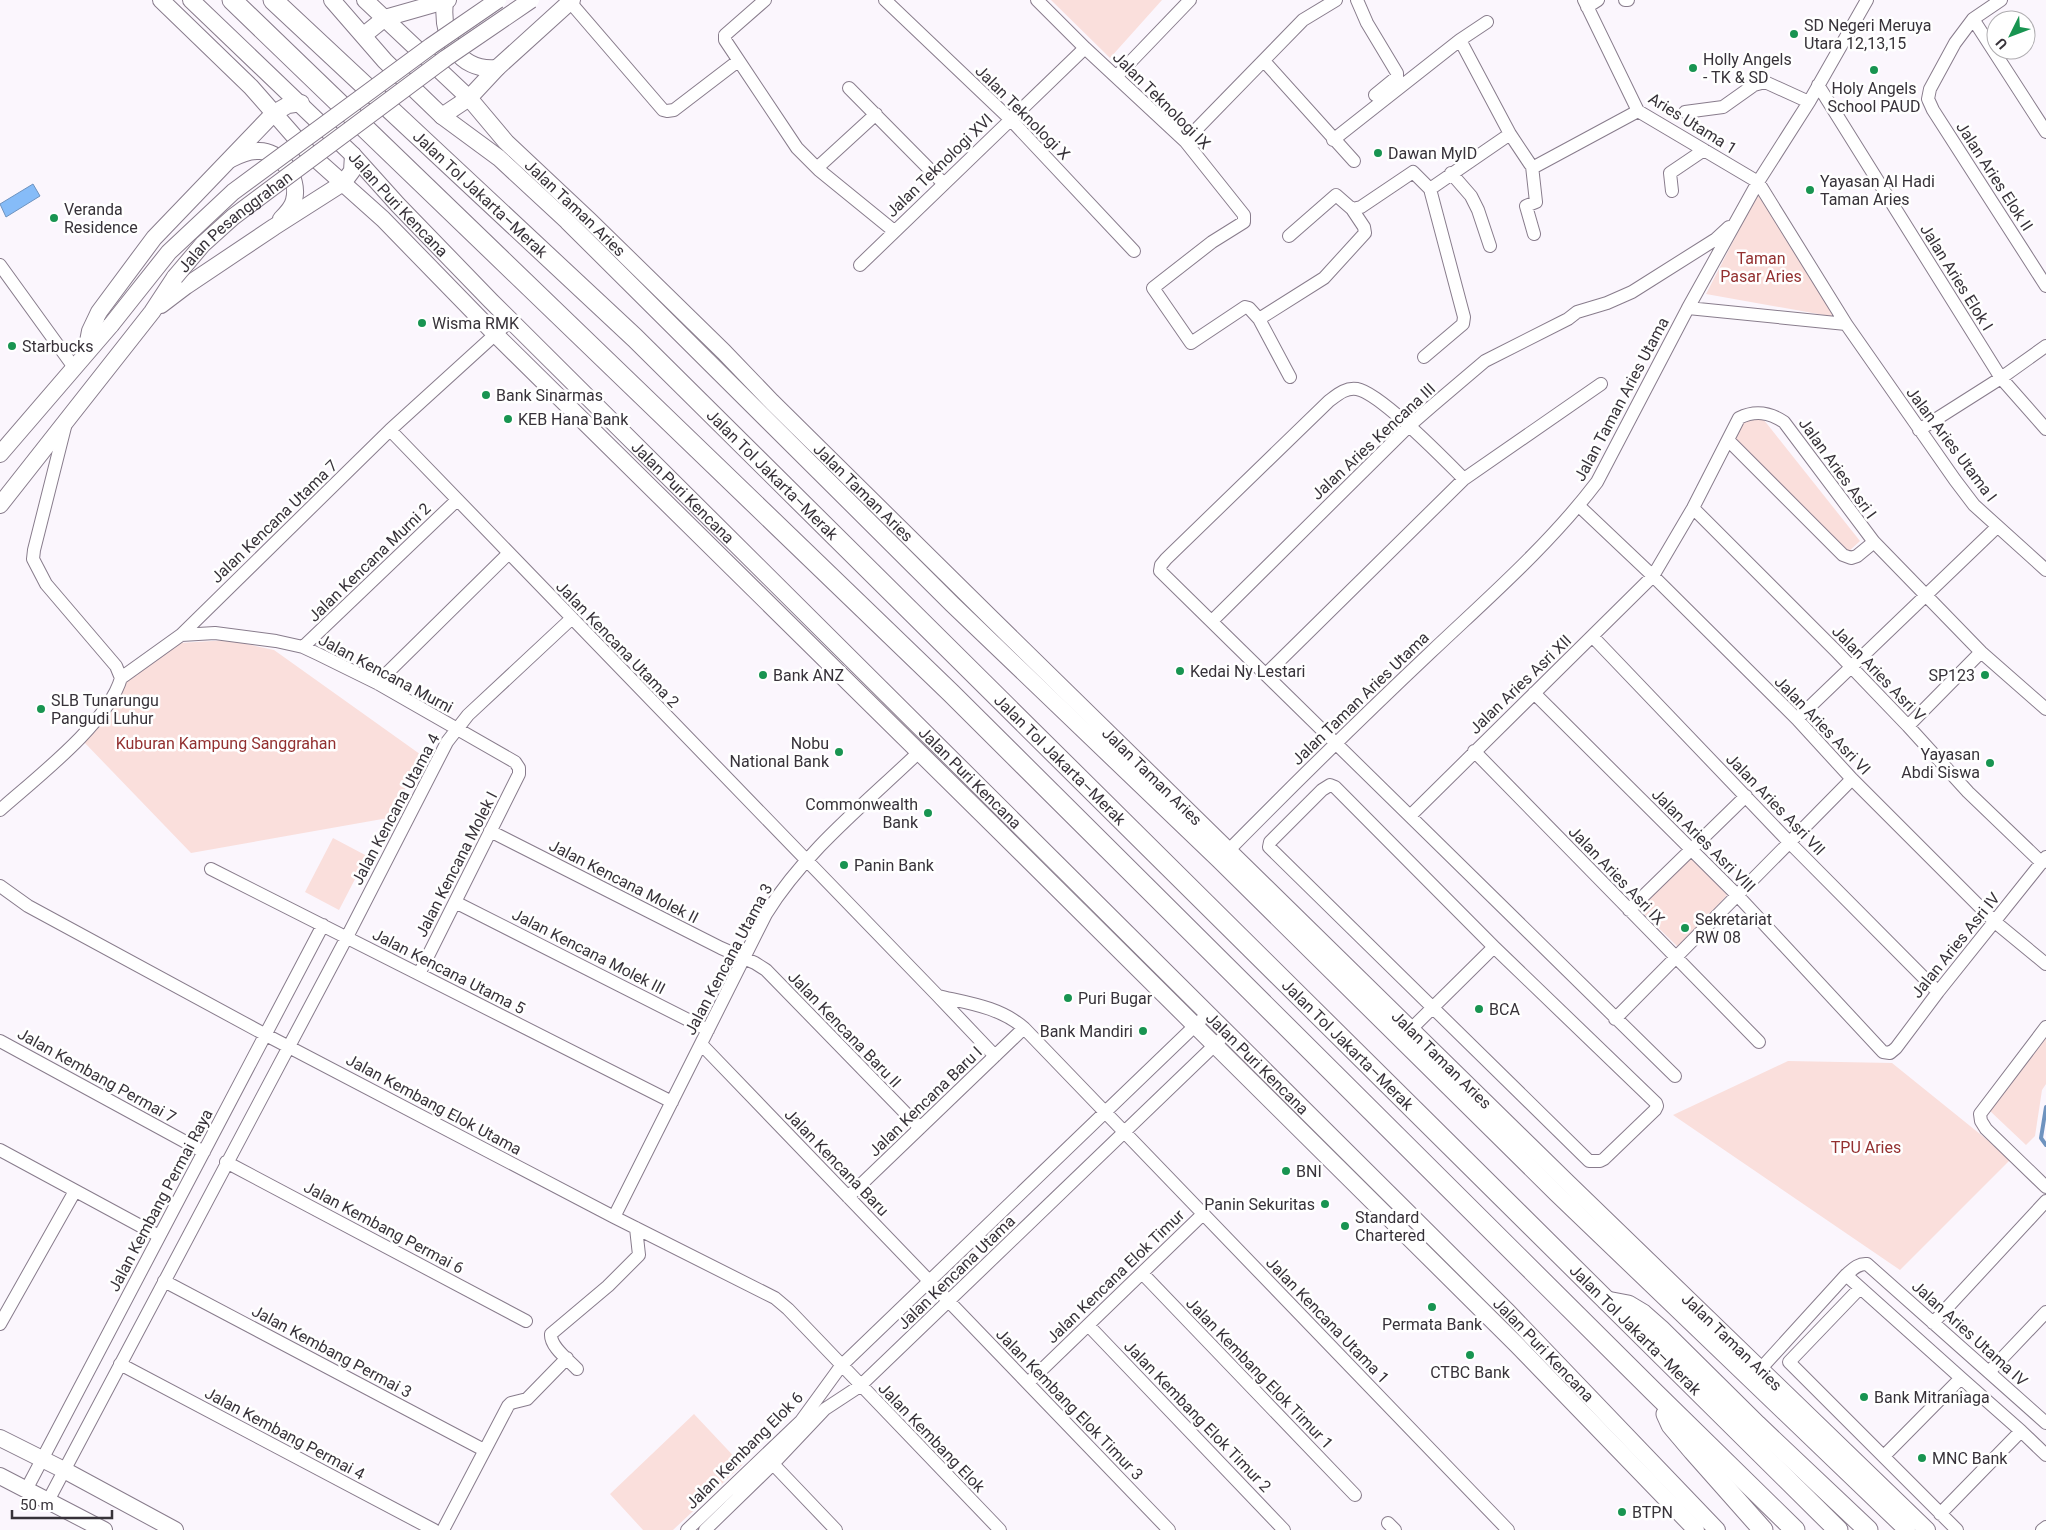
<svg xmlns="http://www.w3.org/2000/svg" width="2046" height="1530" font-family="Roboto,sans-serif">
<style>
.green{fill:#fadfdc}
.water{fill:#86bcf8;stroke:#6e93bf}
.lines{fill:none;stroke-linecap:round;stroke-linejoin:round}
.stream{stroke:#6e93bf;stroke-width:4}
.minor-casing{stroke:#887c8c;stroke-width:14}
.major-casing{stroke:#887c8c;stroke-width:18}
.highway-casing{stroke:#887c8c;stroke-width:21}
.minor{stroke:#fff;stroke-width:12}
.major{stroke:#fff;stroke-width:16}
.highway{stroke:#fff;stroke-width:19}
.major-bridge-casing{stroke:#887c8c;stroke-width:18;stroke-linecap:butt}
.major-bridge{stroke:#fff;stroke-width:16}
.poi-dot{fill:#189451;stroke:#fff;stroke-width:2}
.labels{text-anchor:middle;stroke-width:5;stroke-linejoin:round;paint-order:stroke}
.poi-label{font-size:16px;fill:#373239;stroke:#fff;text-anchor:start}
.street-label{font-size:16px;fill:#373239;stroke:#fff}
.park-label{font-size:16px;fill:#933030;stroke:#fff}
</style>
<rect width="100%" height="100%" fill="#fbf6fd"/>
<!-- green -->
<path class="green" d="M1051,0H1162L1110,58Z
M1758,193L1835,317L1706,294Z
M1743,413L1760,415L1860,541L1848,552L1731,438Z
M228,640L274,650L424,757L388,818L191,853L83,741L128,677L180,643Z
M333,838L367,856L339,910L305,892Z
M1690,854L1727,895L1679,948L1636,906Z
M2046,1038V1084L2042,1090L2035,1136L2026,1145L1990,1111Z
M1788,1061L1892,1063L2011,1159L1900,1270L1673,1115Z
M694,1414L742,1465L673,1530H643L610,1494Z"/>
<!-- water -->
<path class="water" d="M33,184L40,196L6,217L0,204Z"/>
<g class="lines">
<!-- stream -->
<path class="stream" d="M2046,1107L2041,1138L2046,1145"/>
<defs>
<path id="minor" d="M765,0L725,35V40L797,148L819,170L894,231
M885,0L1010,119L1134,251
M1037,0L1085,48L1185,141L1244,215V222L1212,242L1153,288L1191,343L1245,307L1249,308L1259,319L1324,278L1365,233L1364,227L1352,209L1361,207L1413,172L1430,189L1464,317L1463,324L1424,357
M1357,0L1367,23L1397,73V77L1375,95
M1584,0L1638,111L1758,182L1846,324L1955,480L1974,505L2046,570
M1625,0H1628
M2001,0L1973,19L1955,43L1930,89L1928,99L1933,110L2046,286
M570,2L663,110L667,111L674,110L738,61
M1587,7L1598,0
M1973,19L2046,132
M1460,40L1510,134
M1264,61L1354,161
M1116,77L1190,0
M1818,85L2001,378L2046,429
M849,88L944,184
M1685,112L1723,107L1754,85L1765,82L1809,102
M1333,140L1460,40L1487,22
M1185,141L1303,20L1336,0
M1532,166L1536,202L1526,206L1534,234
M817,168L876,114
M1451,173L1471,196L1478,210L1490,246
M1430,189L1510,134L1530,164L1532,166H1536L1638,111
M1672,191L1670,173L1704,150
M1289,236L1336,195L1352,209
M0,265L73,366
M860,265L1085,48
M1688,308L1846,324
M1259,319L1290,377
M390,430L938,996C968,1003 1000,1007 1024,1028L1508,1530
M1919,430L2001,378L2046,346
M1728,440L1843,555L1851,558L1857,556L1874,542
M1464,479C1445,460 1380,393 1357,389C1346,387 1337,395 1329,401L1166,559L1161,565L1160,571L1675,1076
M1579,506L1653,576L1797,719L1852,779L1995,922L2046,964
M1693,508L1837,652L1908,726L1968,792L2042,863
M1212,621L1409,426L1432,406L1485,361L1568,319L1577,312L1607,303L1632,292L1716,239L1729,227
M181,635L390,430L510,321
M1592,636L1790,843L1938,992
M303,647L457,500
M1266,674L1464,479L1601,384
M121,678L181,635L215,633L276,641L303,647L318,654L377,683L515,762L519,768V774L419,974
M377,683L508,554
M1534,693L1738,896L1883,1052L1890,1053L1896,1048L1938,992L2046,857
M1797,719L1997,527
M1908,726L1981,652
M1474,751L1759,1042
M1330,785L1335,787L1494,947L1656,1103L1657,1106L1655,1110L1604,1159L1600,1161H1589L1269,847L1270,842L1322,790Z
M0,810C35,779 109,722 121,678L116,666L46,584L33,559L34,550L66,423
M1410,816L1653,576L1693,508L1739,418C1755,410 1769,412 1784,422L1874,542L1981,652L2046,709
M490,831L721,948L755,963L766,970L920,1128
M1223,856C1291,787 1360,719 1431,652C1488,598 1549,545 1597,482L1688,308L1758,182L1809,102L1867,0
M211,869L672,1102
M0,886L28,906L266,1035L614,1217L775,1298L788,1309L1000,1530
M455,902L708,1030
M1629,910L1746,796
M938,996L995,1056
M1615,1019L1852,779
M2046,1027L1980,1114L1981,1121L1986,1129L2046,1187
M1405,1035L1494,947
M0,1041L204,1152
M701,1044L1169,1530
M0,1150L159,1236
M226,1162L526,1321
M848,1197L1024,1028
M614,1217L766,914C805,851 866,803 919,752
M1142,1273L1355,1495
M1846,1275L1961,1378L1884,1456
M164,1281L484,1450
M1860,1288L1789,1362L1957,1530
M1933,1323L2046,1201
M0,1324L75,1191
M1088,1325L1284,1530
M120,1364L434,1530
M577,1369C569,1360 550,1347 551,1334L608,1286L639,1255L636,1228
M1989,1372L2046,1312
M1755,1375L1846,1275C1852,1270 1858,1263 1867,1264L2046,1423
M1028,1383L1203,1214
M2021,1431L2046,1455
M773,1464L836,1530
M26,1490L323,925
M48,1501L347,937L447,742L468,715L571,619
M1940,1514L2021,1431L1961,1378
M1388,1523L1395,1530
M443,1530L508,1406L511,1403L527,1399L567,1358
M687,1530L801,1421L841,1366L1201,1020
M705,1530L773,1464L825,1409L860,1386L1220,1040
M2042,1530L2046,1527"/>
<g id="major">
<path d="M161,0L251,87L308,152L383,219L495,334L992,824L1517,1345L1696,1530"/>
<path id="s1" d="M191,0L353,155L398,205L491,301L1509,1313L1717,1530"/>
<path d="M332,0L385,61L442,116L499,158L567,221L952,604L1219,860L1556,1193L1907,1530"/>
<path id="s2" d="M365,0L469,98L506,142L589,220L724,352L772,402L992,619L1567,1182L1927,1530"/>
<path d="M445,1C441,35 457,72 497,68"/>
<path d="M364,35L385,18L448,0"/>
<path d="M442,116L469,98L497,68L572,0"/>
<path d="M231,159C239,155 248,151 257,151C280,149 300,178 294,200C293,206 286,214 281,219"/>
<path d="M161,305L186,286L274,227L343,183L352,171L353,155"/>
<path d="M86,352L90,331L99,312L154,238L274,113L288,105L301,103"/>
<path d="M0,454L111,325"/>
<path d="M0,505L152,312L175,277"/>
<path d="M0,1438L64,1470L175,1530"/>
<path d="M0,1476L104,1530"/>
</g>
<g id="highway">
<path d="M232,0L951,693L1654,1392L1795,1530"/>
<path id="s3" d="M273,0L635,338L1838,1530"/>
<path d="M1607,1301L1628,1305L1643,1314L1660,1329L1757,1425L1868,1530"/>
<path d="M1666,1414L1671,1425L1693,1451L1763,1530"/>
</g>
</defs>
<!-- minor casing -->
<use href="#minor" class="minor-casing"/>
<!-- major casing -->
<use href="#major" class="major-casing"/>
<!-- highway casing -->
<use href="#highway" class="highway-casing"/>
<!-- minor -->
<use href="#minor" class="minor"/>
<!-- major -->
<use href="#major" class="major"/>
<!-- highway -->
<use href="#highway" class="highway"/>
<defs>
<g id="major-bridge">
<path id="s4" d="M175,277L203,244L233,217L446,58L531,0"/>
<path d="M111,325L169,252L233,192L431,46L498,0"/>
</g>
</defs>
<!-- major-bridge casing -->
<use href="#major-bridge" class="major-bridge-casing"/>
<!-- major-bridge -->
<use href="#major-bridge" class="major-bridge"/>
</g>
<!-- markers -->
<g class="poi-dot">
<circle cx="1794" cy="34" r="5"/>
<circle cx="1693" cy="68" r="5"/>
<circle cx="1874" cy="70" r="5"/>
<circle cx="1378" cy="153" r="5"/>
<circle cx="1810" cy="190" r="5"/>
<circle cx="54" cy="218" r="5"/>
<circle cx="422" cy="323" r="5"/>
<circle cx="12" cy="346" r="5"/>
<circle cx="486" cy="395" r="5"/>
<circle cx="508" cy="419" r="5"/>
<circle cx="1180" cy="671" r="5"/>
<circle cx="763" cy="675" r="5"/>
<circle cx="1985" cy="675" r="5"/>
<circle cx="41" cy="709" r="5"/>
<circle cx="839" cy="752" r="5"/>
<circle cx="1990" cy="763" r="5"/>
<circle cx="928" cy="813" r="5"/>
<circle cx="844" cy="865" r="5"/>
<circle cx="1685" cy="928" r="5"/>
<circle cx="1068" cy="998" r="5"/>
<circle cx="1479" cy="1009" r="5"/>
<circle cx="1143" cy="1031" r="5"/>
<circle cx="1286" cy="1171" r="5"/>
<circle cx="1325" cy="1204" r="5"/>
<circle cx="1345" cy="1226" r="5"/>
<circle cx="1432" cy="1307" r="5"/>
<circle cx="1470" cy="1355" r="5"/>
<circle cx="1864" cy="1397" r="5"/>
<circle cx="1922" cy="1458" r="5"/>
<circle cx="1622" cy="1512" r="5"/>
</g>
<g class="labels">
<!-- poi labels -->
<g class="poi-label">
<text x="1804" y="31">SD Negeri Meruya<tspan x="1804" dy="18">Utara 12,13,15</tspan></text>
<text x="1703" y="65">Holly Angels<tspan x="1703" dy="18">- TK &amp; SD</tspan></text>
<text x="1874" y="94" text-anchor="middle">Holy Angels<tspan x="1874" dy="18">School PAUD</tspan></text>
<text x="1388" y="159">Dawan MyID</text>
<text x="1820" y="187">Yayasan Al Hadi<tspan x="1820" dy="18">Taman Aries</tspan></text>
<text x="64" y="215">Veranda<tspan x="64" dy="18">Residence</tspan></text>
<text x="432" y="329">Wisma RMK</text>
<text x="22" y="352">Starbucks</text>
<text x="496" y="401">Bank Sinarmas</text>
<text x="518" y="425">KEB Hana Bank</text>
<text x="1190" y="677">Kedai Ny Lestari</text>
<text x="773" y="681">Bank ANZ</text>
<text x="1975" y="681" text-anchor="end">SP123</text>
<text x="51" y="706">SLB Tunarungu<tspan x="51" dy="18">Pangudi Luhur</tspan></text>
<text x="829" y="749" text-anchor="end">Nobu<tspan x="829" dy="18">National Bank</tspan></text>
<text x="1980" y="760" text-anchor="end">Yayasan<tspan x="1980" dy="18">Abdi Siswa</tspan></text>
<text x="918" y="810" text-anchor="end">Commonwealth<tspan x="918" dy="18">Bank</tspan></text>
<text x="854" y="871">Panin Bank</text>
<text x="1695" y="925">Sekretariat<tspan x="1695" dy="18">RW 08</tspan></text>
<text x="1078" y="1004">Puri Bugar</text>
<text x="1489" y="1015">BCA</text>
<text x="1133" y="1037" text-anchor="end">Bank Mandiri</text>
<text x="1296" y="1177">BNI</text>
<text x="1315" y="1210" text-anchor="end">Panin Sekuritas</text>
<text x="1355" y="1223">Standard<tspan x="1355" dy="18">Chartered</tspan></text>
<text x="1432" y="1330" text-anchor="middle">Permata Bank</text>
<text x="1470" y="1378" text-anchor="middle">CTBC Bank</text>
<text x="1874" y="1403">Bank Mitraniaga</text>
<text x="1932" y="1464">MNC Bank</text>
<text x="1632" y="1518">BTPN</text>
</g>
<!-- street labels -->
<g class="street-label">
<text transform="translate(1162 100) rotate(45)" y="6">Jalan Teknologi IX</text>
<text transform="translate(1023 112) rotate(45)" y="6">Jalan Teknologi X</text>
<text transform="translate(1693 123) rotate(32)" y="6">Aries Utama 1</text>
<text transform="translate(939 165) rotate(-44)" y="6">Jalan Teknologi XVI</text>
<text transform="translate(1995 176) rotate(57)" y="6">Jalan Aries Elok II</text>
<text dy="6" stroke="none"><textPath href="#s3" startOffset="284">Jalan Tol Jakarta–Merak</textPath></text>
<text dy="6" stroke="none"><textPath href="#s1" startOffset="291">Jalan Puri Kencana</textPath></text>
<text dy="6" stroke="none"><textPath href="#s2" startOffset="296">Jalan Taman Aries</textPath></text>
<text dy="6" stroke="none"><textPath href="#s4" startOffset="82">Jalan Pesanggrahan</textPath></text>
<text transform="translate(1957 277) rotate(58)" y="6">Jalan Aries Elok I</text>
<text transform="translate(1621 399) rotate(-62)" y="6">Jalan Taman Aries Utama</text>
<text transform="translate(1373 441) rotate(-43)" y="6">Jalan Aries Kencana III</text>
<text transform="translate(1952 444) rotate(53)" y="6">Jalan Aries Utama I</text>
<text transform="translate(1838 468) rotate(54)" y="6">Jalan Aries Asri I</text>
<text dy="6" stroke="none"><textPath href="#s3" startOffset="689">Jalan Tol Jakarta–Merak</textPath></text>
<text dy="6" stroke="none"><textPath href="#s1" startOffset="696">Jalan Puri Kencana</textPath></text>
<text dy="6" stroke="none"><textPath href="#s2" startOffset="701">Jalan Taman Aries</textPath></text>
<text transform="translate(274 521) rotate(-44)" y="6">Jalan Kencana Utama 7</text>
<text transform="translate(369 562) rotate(-44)" y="6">Jalan Kencana Murni 2</text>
<text transform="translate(618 644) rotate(46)" y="6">Jalan Kencana Utama 2</text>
<text transform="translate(386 673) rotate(28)" y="6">Jalan Kencana Murni</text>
<text transform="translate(1879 673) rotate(46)" y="6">Jalan Aries Asri V</text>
<text transform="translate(1520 684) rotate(-44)" y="6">Jalan Aries Asri XII</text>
<text transform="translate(1360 698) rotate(-44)" y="6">Jalan Taman Aries Utama</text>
<text transform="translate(1823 725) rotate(46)" y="6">Jalan Aries Asri VI</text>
<text dy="6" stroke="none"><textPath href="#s3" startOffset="1094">Jalan Tol Jakarta–Merak</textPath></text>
<text dy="6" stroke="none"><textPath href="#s2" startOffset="1106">Jalan Taman Aries</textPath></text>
<text dy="6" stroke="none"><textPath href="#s1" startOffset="1101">Jalan Puri Kencana</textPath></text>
<text transform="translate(1776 804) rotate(46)" y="6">Jalan Aries Asri VII</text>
<text transform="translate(395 809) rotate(-62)" y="6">Jalan Kencana Utama 4</text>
<text transform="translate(1704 840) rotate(45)" y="6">Jalan Aries Asri VIII</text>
<text transform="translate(456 864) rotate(-63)" y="6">Jalan Kencana Molek I</text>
<text transform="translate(1617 875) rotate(46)" y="6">Jalan Aries Asri IX</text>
<text transform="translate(624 881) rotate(27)" y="6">Jalan Kencana Molek II</text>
<text transform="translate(1955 945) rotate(-51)" y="6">Jalan Aries Asri IV</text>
<text transform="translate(589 951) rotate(27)" y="6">Jalan Kencana Molek III</text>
<text transform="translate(728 959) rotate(-62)" y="6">Jalan Kencana Utama 3</text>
<text transform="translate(449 971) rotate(27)" y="6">Jalan Kencana Utama 5</text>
<text transform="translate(845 1029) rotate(46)" y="6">Jalan Kencana Baru II</text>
<text dy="6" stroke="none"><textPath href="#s3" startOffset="1499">Jalan Tol Jakarta–Merak</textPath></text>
<text dy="6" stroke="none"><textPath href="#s2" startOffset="1511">Jalan Taman Aries</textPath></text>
<text dy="6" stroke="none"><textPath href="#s1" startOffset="1506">Jalan Puri Kencana</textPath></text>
<text transform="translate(97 1075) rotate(29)" y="6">Jalan Kembang Permai 7</text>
<text transform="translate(925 1101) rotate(-44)" y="6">Jalan Kencana Baru I</text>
<text transform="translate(434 1104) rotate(28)" y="6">Jalan Kembang Elok Utama</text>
<text transform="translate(837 1162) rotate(46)" y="6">Jalan Kencana Baru</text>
<text transform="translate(160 1200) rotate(-62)" y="6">Jalan Kembang Permai Raya</text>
<text transform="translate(384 1227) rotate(28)" y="6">Jalan Kembang Permai 6</text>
<text transform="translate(956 1272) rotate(-44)" y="6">Jalan Kencana Utama</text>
<text transform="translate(1115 1276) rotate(-44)" y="6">Jalan Kencana Elok Timur</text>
<text transform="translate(1328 1320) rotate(46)" y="6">Jalan Kencana Utama 1</text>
<text dy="6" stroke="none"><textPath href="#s3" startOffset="1904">Jalan Tol Jakarta–Merak</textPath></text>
<text transform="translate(1970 1333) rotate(42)" y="6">Jalan Aries Utama IV</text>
<text dy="6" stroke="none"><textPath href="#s2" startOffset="1916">Jalan Taman Aries</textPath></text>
<text dy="6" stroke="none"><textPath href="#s1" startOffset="1911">Jalan Puri Kencana</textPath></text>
<text transform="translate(332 1351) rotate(28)" y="6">Jalan Kembang Permai 3</text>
<text transform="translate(1260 1373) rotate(46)" y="6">Jalan Kembang Elok Timur 1</text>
<text transform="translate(1070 1404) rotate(46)" y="6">Jalan Kembang Elok Timur 3</text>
<text transform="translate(1198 1416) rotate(46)" y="6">Jalan Kembang Elok Timur 2</text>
<text transform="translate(285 1433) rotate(28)" y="6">Jalan Kembang Permai 4</text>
<text transform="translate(932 1437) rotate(46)" y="6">Jalan Kembang Elok</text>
<text transform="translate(744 1450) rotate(-45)" y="6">Jalan Kembang Elok 6</text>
</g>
<!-- park labels -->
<g class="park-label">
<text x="1761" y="264">Taman<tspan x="1761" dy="18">Pasar Aries</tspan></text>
<text x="226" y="749">Kuburan Kampung Sanggrahan</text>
<text x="1866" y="1153">TPU Aries</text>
</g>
</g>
<!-- north arrow -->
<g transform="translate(2011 35) rotate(228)"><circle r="24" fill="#ffffff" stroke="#afadb0"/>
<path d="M0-4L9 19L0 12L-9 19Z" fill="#189451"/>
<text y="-8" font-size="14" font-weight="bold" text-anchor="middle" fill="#373239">U</text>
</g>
<!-- scale -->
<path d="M12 1510v8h100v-8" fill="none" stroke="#373239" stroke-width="2.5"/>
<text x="20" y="1510" font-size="15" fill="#373239" stroke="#ffffff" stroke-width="4" paint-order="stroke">50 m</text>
</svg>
